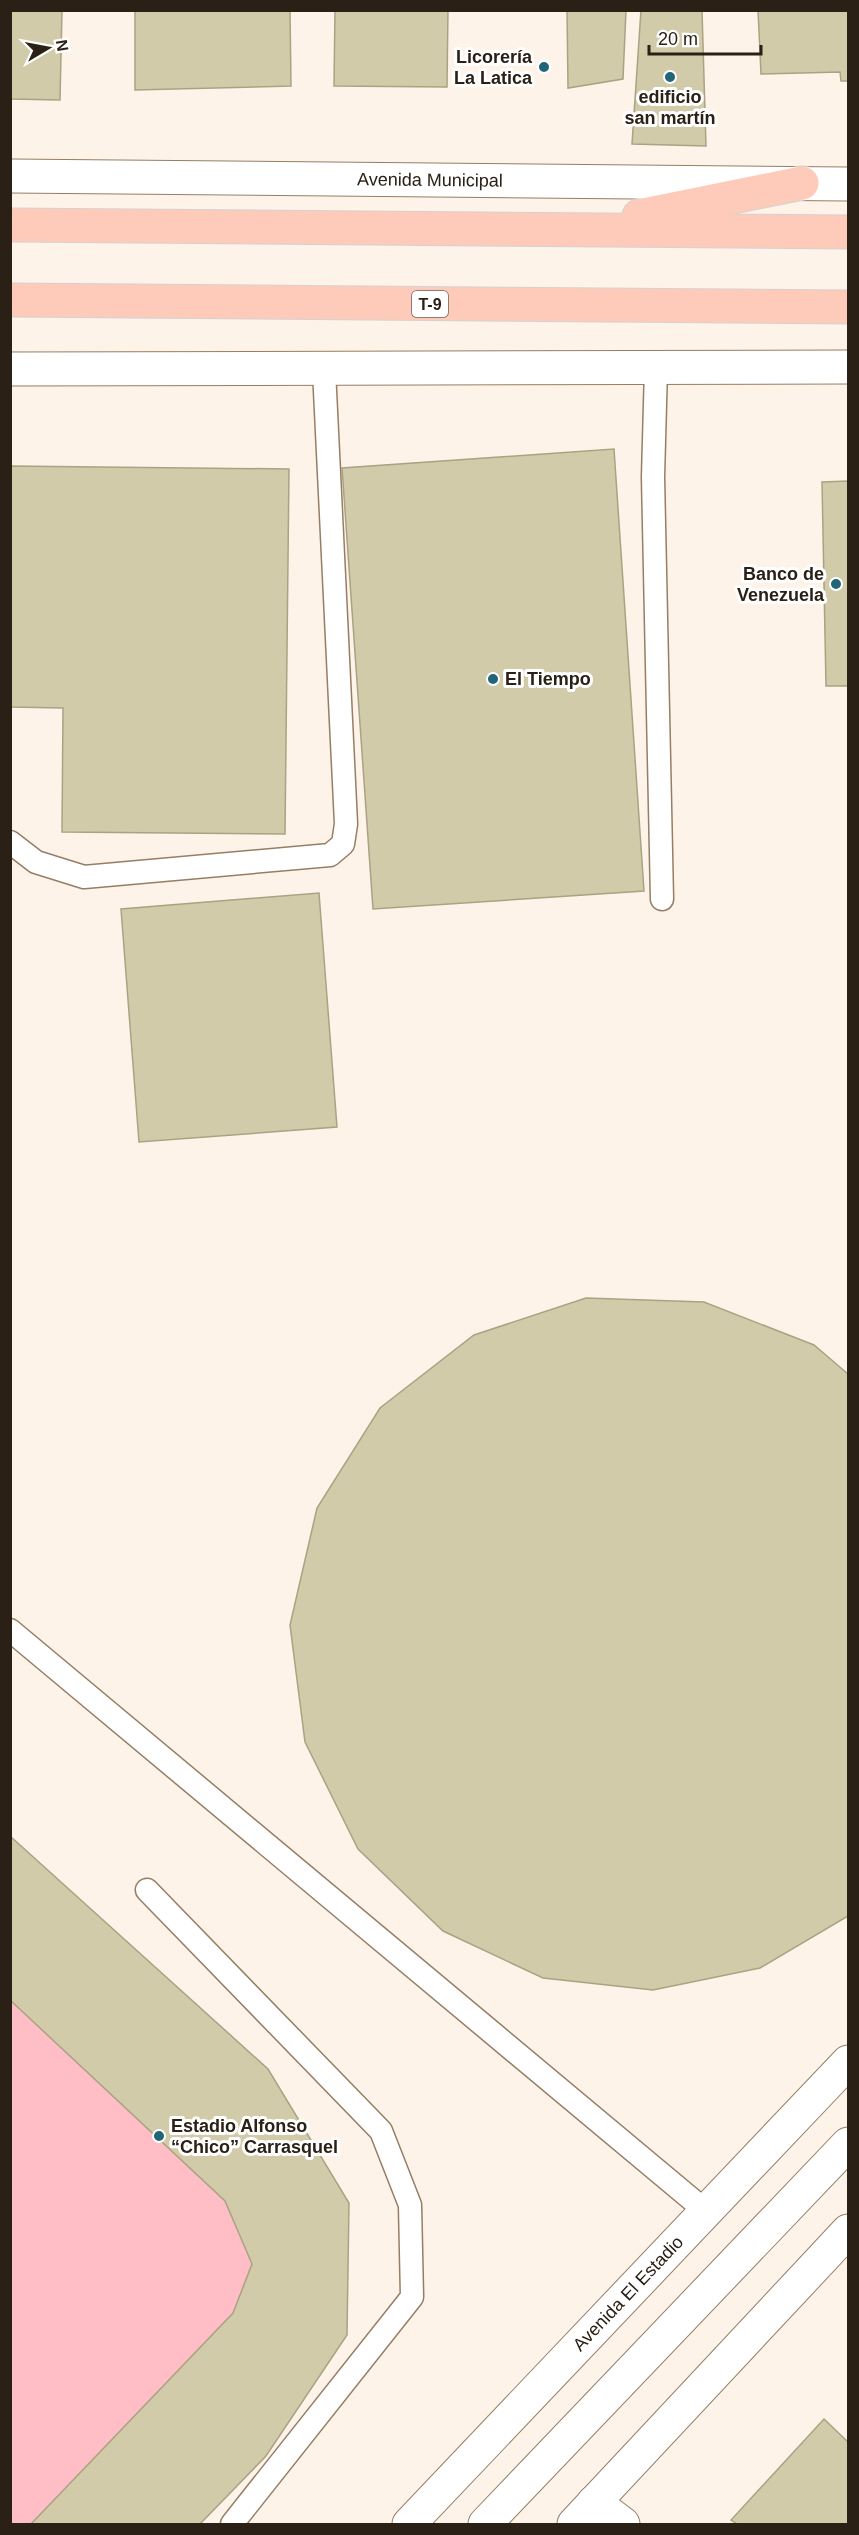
<svg xmlns="http://www.w3.org/2000/svg" width="859" height="2535" font-family="Helvetica,sans-serif">
<style>
.green{fill:#ffbdc6}
.building{fill:#d1cba9;stroke:#a9a383;stroke-width:1.5}
.lines{fill:none;stroke-linecap:round;stroke-linejoin:round}
.service-casing{stroke:#957e65;stroke-width:25}
.minor-casing{stroke:#957e65;stroke-width:35}
.tertiary-casing{stroke:#957e65;stroke-width:35}
.trunk-casing{stroke:#d4d2d0;stroke-width:35}
.service{stroke:#fff;stroke-width:22}
.minor{stroke:#fff;stroke-width:33}
.tertiary{stroke:#fff;stroke-width:33}
.trunk{stroke:#fecaba;stroke-width:33}
.poi-dot{fill:#206676;stroke:#fff;stroke-width:2}
.labels{text-anchor:middle;stroke-width:6;stroke-linejoin:round;paint-order:stroke}
.shield{fill:#fff;stroke:#6a635c;stroke-width:1.5}
.shield-label{font-size:16px;font-weight:bold;fill:#2a2016}
.poi-label{font-size:18px;font-weight:bold;fill:#2a2016;stroke:#fff;text-anchor:end}
.street-label{font-size:18px;fill:#2a2016;stroke:#fff}
</style>
<rect width="100%" height="100%" fill="#fef3e8"/>
<!-- green -->
<path class="green" d="M10,1836L268,2069L349,2203L347,2335L266,2456L200,2524H11Z"/>
<!-- building -->
<path class="building" d="M10,10H62L60,100L10,99Z
M135,10H290L291,86L135,90Z
M335,10H448L447,87L334,86Z
M567,10H626L623,79L568,88Z
M641,10H702L706,146L632,144Z
M758,10H848V81H841L840,72L761,74Z
M614,449L644,891L373,909L342,468Z
M10,466L289,469L285,834L62,832L63,708L10,707Z
M848,481V686H826L822,482Z
M319,893L337,1127L139,1142L121,909Z
M586,1298L704,1302L814,1345L848,1374V1916L760,1968L653,1990L543,1978L443,1931L358,1849L305,1742L290,1625L317,1508L380,1408L474,1335Z
M10,1836L268,2069L349,2203L347,2335L266,2456L200,2524H31L233,2313L252,2264L225,2201L10,2000Z
M824,2419L848,2442V2524H737L731,2520Z"/>
<g class="lines">
<defs>
<path id="service" d="M656,368L653,477L662,899
M10,842L36,862L84,877L330,855L343,844L346,824L324,370
M10,1630L708,2213
M147,1890L381,2131L410,2205L412,2297L232,2524"/>
<g id="minor">
<path id="s1" d="M10,176L848,184"/>
<path d="M10,369L848,367"/>
<path d="M594,2502L623,2524"/>
</g>
<g id="tertiary">
<path id="s2" d="M409,2524L848,2062"/>
<path d="M485,2524L848,2144"/>
<path d="M574,2524L848,2231"/>
</g>
<path id="trunk" d="M639,216L802,183
M10,225L848,232
M10,300L848,307"/>
</defs>
<!-- service casing -->
<use href="#service" class="service-casing"/>
<!-- minor casing -->
<use href="#minor" class="minor-casing"/>
<!-- tertiary casing -->
<use href="#tertiary" class="tertiary-casing"/>
<!-- trunk casing -->
<use href="#trunk" class="trunk-casing"/>
<!-- service -->
<use href="#service" class="service"/>
<!-- minor -->
<use href="#minor" class="minor"/>
<!-- tertiary -->
<use href="#tertiary" class="tertiary"/>
<!-- trunk -->
<use href="#trunk" class="trunk"/>
</g>
<!-- markers -->
<g class="poi-dot">
<circle cx="544" cy="67" r="6"/>
<circle cx="670" cy="77" r="6"/>
<circle cx="836" cy="584" r="6"/>
<circle cx="493" cy="679" r="6"/>
<circle cx="159" cy="2136" r="6"/>
</g>
<g class="labels">
<!-- shield labels -->
<rect class="shield" x="412" y="291" width="36" height="26" rx="4.5"/>
<g class="shield-label">
<text x="430" y="310">T-9</text>
</g>
<!-- poi labels -->
<g class="poi-label">
<text x="532" y="63">Licorería<tspan x="532" dy="21">La Latica</tspan></text>
<text x="670" y="103" text-anchor="middle">edificio<tspan x="670" dy="21">san martín</tspan></text>
<text x="824" y="580">Banco de<tspan x="824" dy="21">Venezuela</tspan></text>
<text x="505" y="685" text-anchor="start">El Tiempo</text>
<text x="171" y="2132" text-anchor="start">Estadio Alfonso<tspan x="171" dy="21">“Chico” Carrasquel</tspan></text>
</g>
<!-- street labels -->
<g class="street-label">
<text dy="6" stroke="none"><textPath href="#s1" startOffset="420">Avenida Municipal</textPath></text>
<text dy="6" stroke="none"><textPath href="#s2" startOffset="318">Avenida El Estadio</textPath></text>
</g>
</g>
<!-- border -->
<rect width="859" height="2535" fill="none" stroke="#2a2016" stroke-width="24"/>
<!-- north arrow -->
<g transform="translate(48 48) rotate(80)" stroke="#ffffff" stroke-width="4.5" paint-order="stroke">
<path d="M0-4.5L10 22L0 15L-10 22Z" fill="#2a2016"/>
<text y="-9" font-size="16" font-weight="bold" text-anchor="middle" fill="#2a2016">N</text>
</g>
<!-- scale -->
<path d="M649 45v9h112v-9" fill="none" stroke="#2a2016" stroke-width="3"/>
<text x="658" y="45" font-size="18" fill="#2a2016" stroke="#ffffff" stroke-width="4.5" paint-order="stroke">20 m</text>
</svg>
